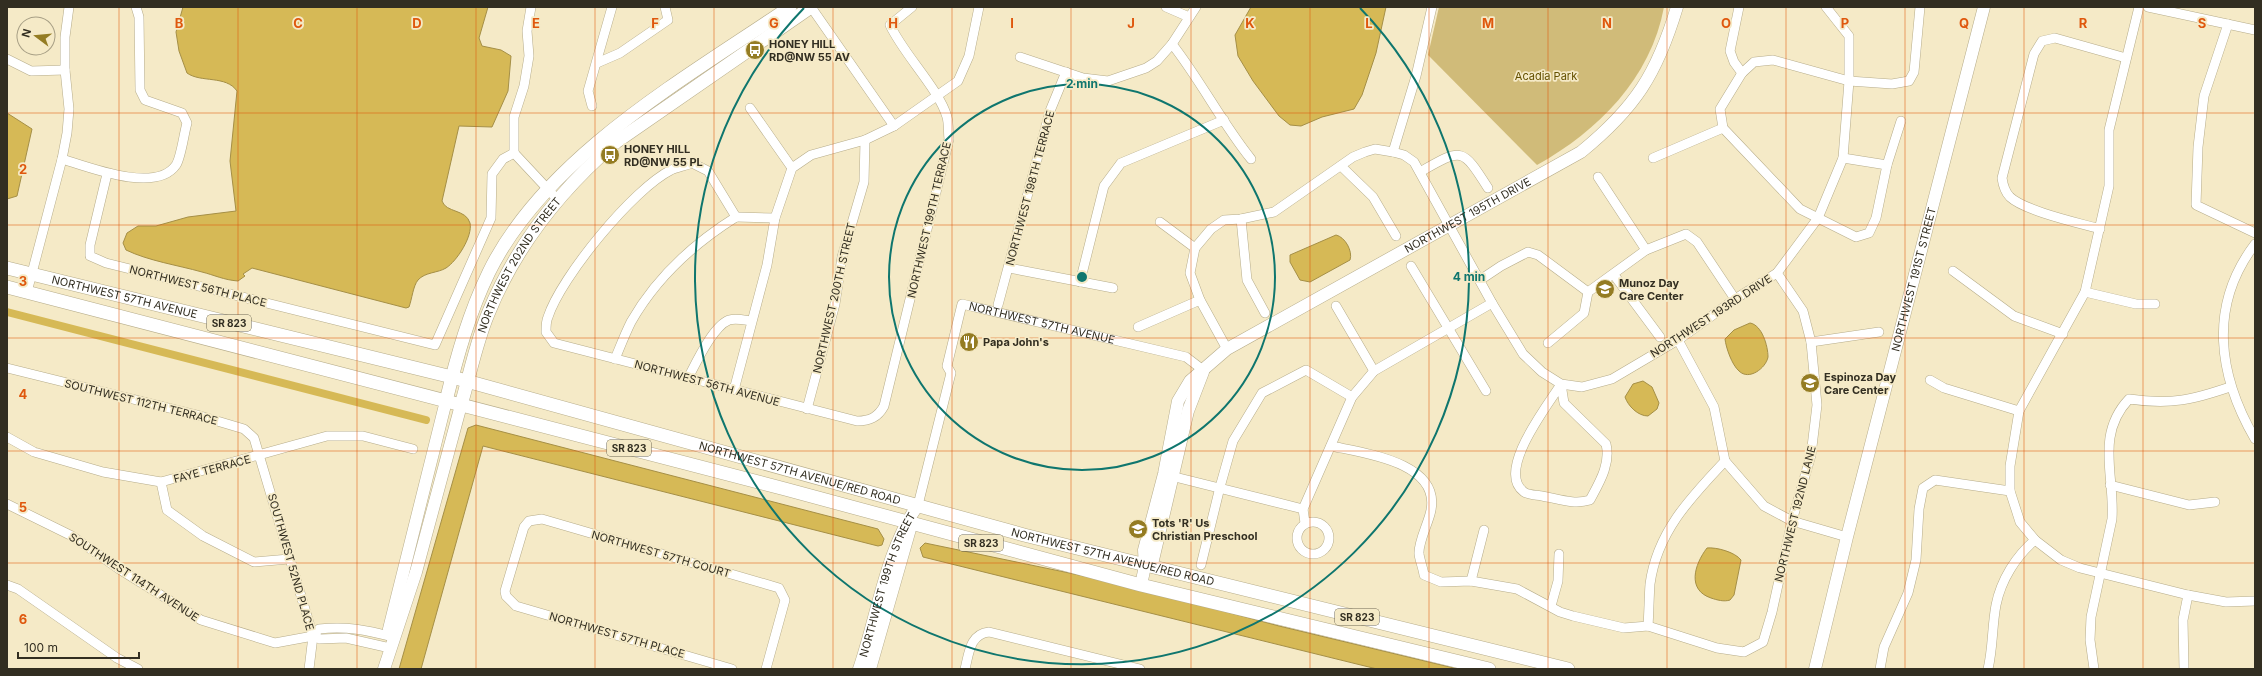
<svg xmlns="http://www.w3.org/2000/svg" width="2262" height="676" font-family="Inter,sans-serif">
<style>
.green{fill:#d0bb79}
.water{fill:#d6b956;stroke:#a58f46}
.lines{fill:none;stroke-linecap:round;stroke-linejoin:round}
.canal{stroke:#d6b956;stroke-width:8}
.street-casing{stroke:#b6ac8a;stroke-width:10}
.secondary-casing{stroke:#b6ac8a;stroke-width:13}
.primary-casing{stroke:#b6ac8a;stroke-width:14}
.street{stroke:#fff;stroke-width:9}
.secondary{stroke:#fff;stroke-width:12}
.primary{stroke:#fff;stroke-width:13}
.grid{fill:none;stroke:#df570d;stroke-width:1;stroke-opacity:0.55}
.ring{fill:none;stroke:#0f766e;stroke-width:2}
.labels{text-anchor:middle;stroke-width:3.5;stroke-linejoin:round;paint-order:stroke}
.shield{fill:#f5eac7;stroke:#6c6653;stroke-width:1}
.shield-label{font-size:10px;font-weight:bold;fill:#322e21}
.poi-label{font-size:11px;font-weight:bold;fill:#322e21;stroke:#f5eac7;text-anchor:start}
.park-label{font-size:11px;fill:#655100;stroke:#f5eac7}
.street-label{font-size:11px;fill:#322e21;stroke:#f5eac7}
.grid-label{font-size:13px;text-anchor:middle;font-weight:bold;fill:#df570d;stroke:#f5eac7;stroke-width:3.5;stroke-linejoin:round;paint-order:stroke}
.centre{fill:#0f766e;stroke:#f5eac7;stroke-width:2}
.ring-label{font-size:12px;text-anchor:middle;font-weight:bold;fill:#0f766e;stroke:#f5eac7;stroke-width:3.5;stroke-linejoin:round;paint-order:stroke}
</style>
<rect width="100%" height="100%" fill="#f5eac7"/>
<!-- green -->
<path class="green" d="M1439,7H1664C1651,78 1598,131 1537,165L1428,55Z"/>
<!-- water -->
<path class="water" d="M183,7H488L479,38L482,46L501,50L511,56L508,91L492,127L459,126L442,201C446,213 466,209 470,223C473,236 457,261 446,268C438,273 425,272 418,280C413,286 412,299 409,307L406,308L252,268L243,274L245,276L238,281C224,280 214,275 202,272C177,265 149,261 126,250L123,243L127,233L138,226H156L188,217L236,211L230,161L237,91C226,75 201,83 187,73L179,51L176,32Z
M1251,7H1386L1376,53L1362,95L1354,109L1322,117L1301,126L1290,125L1279,116L1253,81L1238,56L1235,35Z
M7,113L32,129L17,196L7,199Z
M1336,235C1345,237 1353,251 1350,260L1310,282L1300,280L1290,262V255Z
M1750,323C1762,325 1768,346 1768,357C1766,368 1749,381 1739,371C1732,365 1726,348 1725,339L1734,330Z
M1643,381L1652,387L1659,403L1657,409L1648,416C1638,416 1628,406 1625,397L1633,384Z
M476,425L878,529L884,539L882,545L878,546L483,446L421,669H399L468,428Z
M925,543L1127,585L1279,626L1458,669H1377L923,557L920,548Z
M1707,548C1716,547 1735,552 1741,560L1734,595L1730,600C1724,602 1717,600 1711,598C1687,590 1694,565 1707,548Z"/>
<g class="lines">
<!-- canal -->
<path class="canal" d="M7,312L426,420"/>
<defs>
<g id="street">
<path d="M811,7L894,126"/>
<path d="M1166,7L1189,17"/>
<path d="M1739,7L1730,51L1734,62L1742,73"/>
<path d="M2139,7L2109,130V186L2085,292L2019,411L2010,466V491L2020,522L2035,540L2061,560L2080,568L2188,595L2226,602L2255,601"/>
<path d="M2148,7L2255,30"/>
<path d="M2228,24L2204,96L2198,147L2196,205L2255,233"/>
<path d="M1172,44C1201,81 1222,123 1251,159"/>
<path d="M1020,57L1083,78L1108,81L1146,68L1157,61L1172,44L1196,7"/>
<path d="M7,59L31,71L65,70"/>
<path d="M597,63L620,53L668,20L665,7"/>
<path d="M592,106L588,91L612,7"/>
<path d="M750,108L792,168"/>
<path d="M1901,121L1887,165L1876,218L1869,233L1856,237L1800,209L1723,128L1720,109L1742,73L1754,62L1773,60L1849,81L1892,84L1909,81L1914,72L1920,7"/>
<path d="M1393,152L1416,76L1432,7"/>
<path d="M514,153V117L524,86L529,56L527,31L531,7"/>
<path d="M514,153L557,199"/>
<path d="M1653,158L1723,128"/>
<path d="M1843,158L1887,165"/>
<path d="M62,159C88,167 156,194 176,165C181,158 184,133 187,123L182,113L145,100L140,90L139,17L136,7"/>
<path d="M1341,166L1373,197L1396,236"/>
<path d="M1420,172C1462,148 1462,147 1488,188"/>
<path d="M107,174L90,245V256L106,263L435,345L491,218L492,174L503,159L514,153"/>
<path d="M1598,177L1646,250"/>
<path d="M736,217L708,171L692,163C685,166 678,167 671,170C633,189 561,277 548,317C546,321 546,327 546,332L554,343L857,421C870,421 878,417 884,406L949,139C948,132 949,124 947,117C939,89 904,55 890,25L912,7"/>
<path d="M736,217L775,218"/>
<path d="M1241,219L1247,280L1265,313"/>
<path d="M1160,222L1195,248"/>
<path d="M2100,229C2079,223 2025,211 2010,197C2005,192 2003,185 2002,178L2034,54L2042,41L2055,38L2126,58"/>
<path d="M2255,244C2208,306 2218,375 2255,439"/>
<path d="M1411,266L1486,391"/>
<path d="M1009,268L1113,288"/>
<path d="M1953,271L2014,316L2063,334"/>
<path d="M1614,275L1660,337"/>
<path d="M1480,280L1501,266L1528,252L1538,255L1588,292"/>
<path d="M1080,282L1104,186L1121,163L1224,120"/>
<path d="M27,292L62,159L67,133L69,109L65,70V37L69,7"/>
<path d="M1588,292L1646,250L1686,234L1697,242L1735,299"/>
<path d="M2085,292L2136,304H2155"/>
<path d="M998,305L1050,111L1066,72"/>
<path d="M1336,306L1374,371"/>
<path d="M1138,327L1200,300"/>
<path d="M1811,342L1879,332"/>
<path d="M1548,343L1584,313L1588,292"/>
<path d="M1227,349L1200,300L1190,273L1195,248L1211,229L1224,220L1241,219L1274,212L1353,157L1365,152L1375,149L1393,152L1404,155L1414,162L1492,303L1523,354L1542,372L1561,384L1582,387L1612,379L1678,340L1735,299L1777,273L1818,218L1843,158L1849,81V36L1826,7"/>
<path d="M615,359C620,347 625,334 631,322C656,278 693,244 736,217"/>
<path d="M7,368L197,415L244,429L254,438L313,636L309,669"/>
<path d="M688,378C696,363 713,326 729,320C736,318 744,320 751,321"/>
<path d="M1930,380L1944,388L2019,411"/>
<path d="M1561,384L1564,403L1606,444C1611,464 1599,483 1590,500C1574,505 1559,499 1542,496C1537,495 1528,495 1524,492C1495,471 1549,404 1561,384Z"/>
<path d="M734,390L767,265L775,218L792,168L811,155L865,140L894,126L958,81L969,56L979,7"/>
<path d="M807,409L835,304L842,257L864,182L865,140"/>
<path d="M7,437L34,452L103,472L161,482L327,436H363L413,449"/>
<path d="M1331,446C1363,453 1440,462 1431,510C1429,522 1418,542 1419,554C1420,561 1423,568 1424,575L1441,582L1471,581L1517,589L1560,612L1573,616L1624,628L1648,626L1717,648L1744,652L1763,642L1772,612L1792,521L1811,455L1817,405L1811,342L1803,311L1777,273"/>
<path d="M1725,461L1764,506L1792,521L1847,537"/>
<path d="M1167,475L1303,509"/>
<path d="M161,482L167,510L203,536L254,562L289,559"/>
<path d="M2110,485L2189,505L2215,502"/>
<path d="M7,504L72,536L119,569L201,620L275,643L313,636L320,639L346,638L390,648"/>
<path id="s1" d="M918,505L951,373L947,366L962,304L1186,357L1203,370"/>
<circle cx="1313" cy="538" r="16"/>
<path d="M1305,523L1303,509L1352,397L1374,371L1492,303"/>
<path d="M1201,565L1220,487L1233,441L1262,393L1306,370L1352,397"/>
<path d="M1471,581L1484,530"/>
<path d="M7,585L18,589L117,658L138,669"/>
<path d="M1551,606L1558,581L1559,554"/>
<path d="M1648,626C1649,612 1649,598 1650,584C1657,532 1691,497 1725,461L1714,407L1678,340"/>
<path d="M313,636L319,629C347,626 366,630 393,637"/>
<path d="M732,669L516,606L506,596L505,591L524,527L529,521L542,519L779,588L785,600L766,669"/>
<path d="M965,669C969,653 970,634 989,632L1140,669"/>
<path d="M1880,669L1884,647L1908,593L1916,560L1919,509L1923,488L1935,480L2010,491"/>
<path d="M1988,669C1993,648 1992,626 1996,605C2001,580 2016,556 2035,540"/>
<path d="M2094,669L2090,640L2091,617L2112,519C2115,476 2095,435 2129,399C2170,405 2192,400 2230,387"/>
<path d="M2184,669L2183,620L2188,595"/>
</g>
<g id="secondary">
<path d="M1145,566L1153,560L1188,411L1203,372"/>
<path id="s2" d="M1141,585L1145,566L1144,550L1164,474L1178,401L1190,381L1227,349L1581,152C1635,108 1657,74 1677,7"/>
<path d="M393,637L389,629L446,401"/>
<path d="M384,669L416,572L461,405"/>
<path id="s3" d="M859,669C877,617 886,549 918,505"/>
<path d="M870,669L910,529"/>
<path id="s4" d="M1815,669L1847,537L1984,7"/>
</g>
<g id="primary">
<path id="s5" d="M7,268L452,377L1024,535L1568,669"/>
<path d="M7,287L785,489L1141,585L1489,669"/>
<path d="M446,401C457,356 469,313 489,272C546,156 686,78 790,7"/>
<path id="s6" d="M461,405C470,374 476,343 488,314C516,245 560,190 616,142L811,7"/>
</g>
</defs>
<!-- street casing -->
<use href="#street" class="street-casing"/>
<!-- secondary casing -->
<use href="#secondary" class="secondary-casing"/>
<!-- primary casing -->
<use href="#primary" class="primary-casing"/>
<!-- street -->
<use href="#street" class="street"/>
<!-- secondary -->
<use href="#secondary" class="secondary"/>
<!-- primary -->
<use href="#primary" class="primary"/>
</g>
<!-- grid -->
<path class="grid" d="M119,7V669M238,7V669M357,7V669M476,7V669M595,7V669M714,7V669M833,7V669M952,7V669M1071,7V669M1191,7V669M1310,7V669M1429,7V669M1548,7V669M1667,7V669M1786,7V669M1905,7V669M2024,7V669M2143,7V669M7,113H2255M7,225H2255M7,338H2255M7,451H2255M7,563H2255"/>
<!-- distance rings -->
<g class="ring">
<circle cx="1082" cy="277" r="193"/>
<path d="M1360 8A387 387 0 1 1 804 8"/>
</g>
<!-- icons -->
<defs>
<symbol id="bus-disc" viewBox="-11 -11 22 22"><circle r="9.5" fill="#947c23" stroke="#f5eac7"/><path d="M-5-6H5V4H4V6H2V4H-2V6H-4V4H-5ZM-3.5-4V0h7V-4ZM-3.5 1.2v1.5H-2V1.2ZM2 1.2v1.5H3.5V1.2Z" fill="#fff"/></symbol>
<symbol id="school-disc" viewBox="-11 -11 22 22"><circle r="9.5" fill="#947c23" stroke="#f5eac7"/><path d="M0-5L7-2L0 1L-7-2ZM-4 1L0 2.5L4 1V4Q0 6-4 4Z" fill="#fff"/></symbol>
<symbol id="restaurant-disc" viewBox="-11 -11 22 22"><circle r="9.5" fill="#947c23" stroke="#f5eac7"/><path d="M-5-6h1v4h1v-4h1v4h1v-4h1v5L-1.5 .5V6h-2V.5L-5-1ZM5-6V6H3V1.5H1.5Q1.5-4 5-6Z" fill="#fff"/></symbol>
</defs>
<g fill-rule="evenodd">
<use href="#bus-disc" x="744" y="39" width="22" height="22"/>
<use href="#bus-disc" x="599" y="144" width="22" height="22"/>
<use href="#school-disc" x="1594" y="278" width="22" height="22"/>
<use href="#restaurant-disc" x="958" y="331" width="22" height="22"/>
<use href="#school-disc" x="1799" y="372" width="22" height="22"/>
<use href="#school-disc" x="1127" y="518" width="22" height="22"/>
</g>
<g class="labels">
<!-- shield labels -->
<g class="shield">
<rect x="207" y="315" width="44" height="16" rx="3"/>
<rect x="607" y="440" width="44" height="16" rx="3"/>
<rect x="959" y="535" width="44" height="16" rx="3"/>
<rect x="1335" y="609" width="44" height="16" rx="3"/>
</g>
<g class="shield-label">
<text x="229" y="327">SR 823</text>
<text x="629" y="452">SR 823</text>
<text x="981" y="547">SR 823</text>
<text x="1357" y="621">SR 823</text>
</g>
<!-- poi labels -->
<g class="poi-label">
<text x="769" y="48">HONEY HILL<tspan x="769" dy="13">RD@NW 55 AV</tspan></text>
<text x="624" y="153">HONEY HILL<tspan x="624" dy="13">RD@NW 55 PL</tspan></text>
<text x="1619" y="287">Munoz Day<tspan x="1619" dy="13">Care Center</tspan></text>
<text x="983" y="346">Papa John's</text>
<text x="1824" y="381">Espinoza Day<tspan x="1824" dy="13">Care Center</tspan></text>
<text x="1152" y="527">Tots 'R' Us<tspan x="1152" dy="13">Christian Preschool</tspan></text>
</g>
<!-- park labels -->
<g class="park-label">
<text x="1546" y="80">Acadia Park</text>
</g>
<!-- street labels -->
<g class="street-label">
<text transform="translate(1030 188) rotate(-75)" y="4">NORTHWEST 198TH TERRACE</text>
<text dy="4" stroke="none"><textPath href="#s2" startOffset="536">NORTHWEST 195TH DRIVE</textPath></text>
<text transform="translate(929 220) rotate(-77)" y="4">NORTHWEST 199TH TERRACE</text>
<text dy="4" stroke="none"><textPath href="#s6" startOffset="153">NORTHWEST 202ND STREET</textPath></text>
<text dy="4" stroke="none"><textPath href="#s4" startOffset="402">NORTHWEST 191ST STREET</textPath></text>
<text transform="translate(198 286) rotate(14)" y="4">NORTHWEST 56TH PLACE</text>
<text dy="4" stroke="none"><textPath href="#s5" startOffset="121">NORTHWEST 57TH AVENUE</textPath></text>
<text transform="translate(834 298) rotate(-77)" y="4">NORTHWEST 200TH STREET</text>
<text transform="translate(1711 316) rotate(-33)" y="4">NORTHWEST 193RD DRIVE</text>
<text dy="4" stroke="none"><textPath href="#s1" startOffset="290">NORTHWEST 57TH AVENUE</textPath></text>
<text transform="translate(707 383) rotate(15)" y="4">NORTHWEST 56TH AVENUE</text>
<text transform="translate(141 402) rotate(14)" y="4">SOUTHWEST 112TH TERRACE</text>
<text transform="translate(212 469) rotate(-15)" y="4">FAYE TERRACE</text>
<text dy="4" stroke="none"><textPath href="#s5" startOffset="819">NORTHWEST 57TH AVENUE/RED ROAD</textPath></text>
<text transform="translate(1795 514) rotate(-76)" y="4">NORTHWEST 192ND LANE</text>
<text transform="translate(661 554) rotate(16)" y="4">NORTHWEST 57TH COURT</text>
<text dy="4" stroke="none"><textPath href="#s5" startOffset="1143">NORTHWEST 57TH AVENUE/RED ROAD</textPath></text>
<text transform="translate(291 562) rotate(74)" y="4">SOUTHWEST 52ND PLACE</text>
<text transform="translate(134 577) rotate(33)" y="4">SOUTHWEST 114TH AVENUE</text>
<text dy="4" stroke="none"><textPath href="#s3" startOffset="89">NORTHWEST 199TH STREET</textPath></text>
<text transform="translate(617 635) rotate(16)" y="4">NORTHWEST 57TH PLACE</text>
</g>
</g>
<g class="grid-label">
<text x="179" y="28">B</text>
<text x="298" y="28">C</text>
<text x="417" y="28">D</text>
<text x="536" y="28">E</text>
<text x="655" y="28">F</text>
<text x="774" y="28">G</text>
<text x="893" y="28">H</text>
<text x="1012" y="28">I</text>
<text x="1131" y="28">J</text>
<text x="1250" y="28">K</text>
<text x="1369" y="28">L</text>
<text x="1488" y="28">M</text>
<text x="1607" y="28">N</text>
<text x="1726" y="28">O</text>
<text x="1845" y="28">P</text>
<text x="1964" y="28">Q</text>
<text x="2083" y="28">R</text>
<text x="2202" y="28">S</text>
<text x="23" y="174">2</text>
<text x="23" y="286">3</text>
<text x="23" y="399">4</text>
<text x="23" y="512">5</text>
<text x="23" y="624">6</text>
</g>
<circle cx="1082" cy="277" r="6" class="centre"/>
<g class="ring-label">
<text x="1082" y="88">2 min</text>
<text x="1469" y="281">4 min</text>
</g>
<!-- border -->
<rect width="2262" height="676" fill="none" stroke="#322e21" stroke-width="16"/>
<!-- north arrow -->
<g transform="translate(36 36) rotate(286)"><circle r="19" fill="#f5eac7" stroke="#a79f85"/>
<path d="M0-3L7 15L0 10L-7 15Z" fill="#947c23"/>
<text y="-6" font-size="11" font-weight="bold" text-anchor="middle" fill="#322e21">N</text>
</g>
<!-- scale -->
<path d="M18 652v6h121v-6" fill="none" stroke="#322e21" stroke-width="2"/>
<text x="24" y="652" font-size="12" fill="#322e21" stroke="#f5eac7" stroke-width="3" paint-order="stroke">100 m</text>
</svg>
